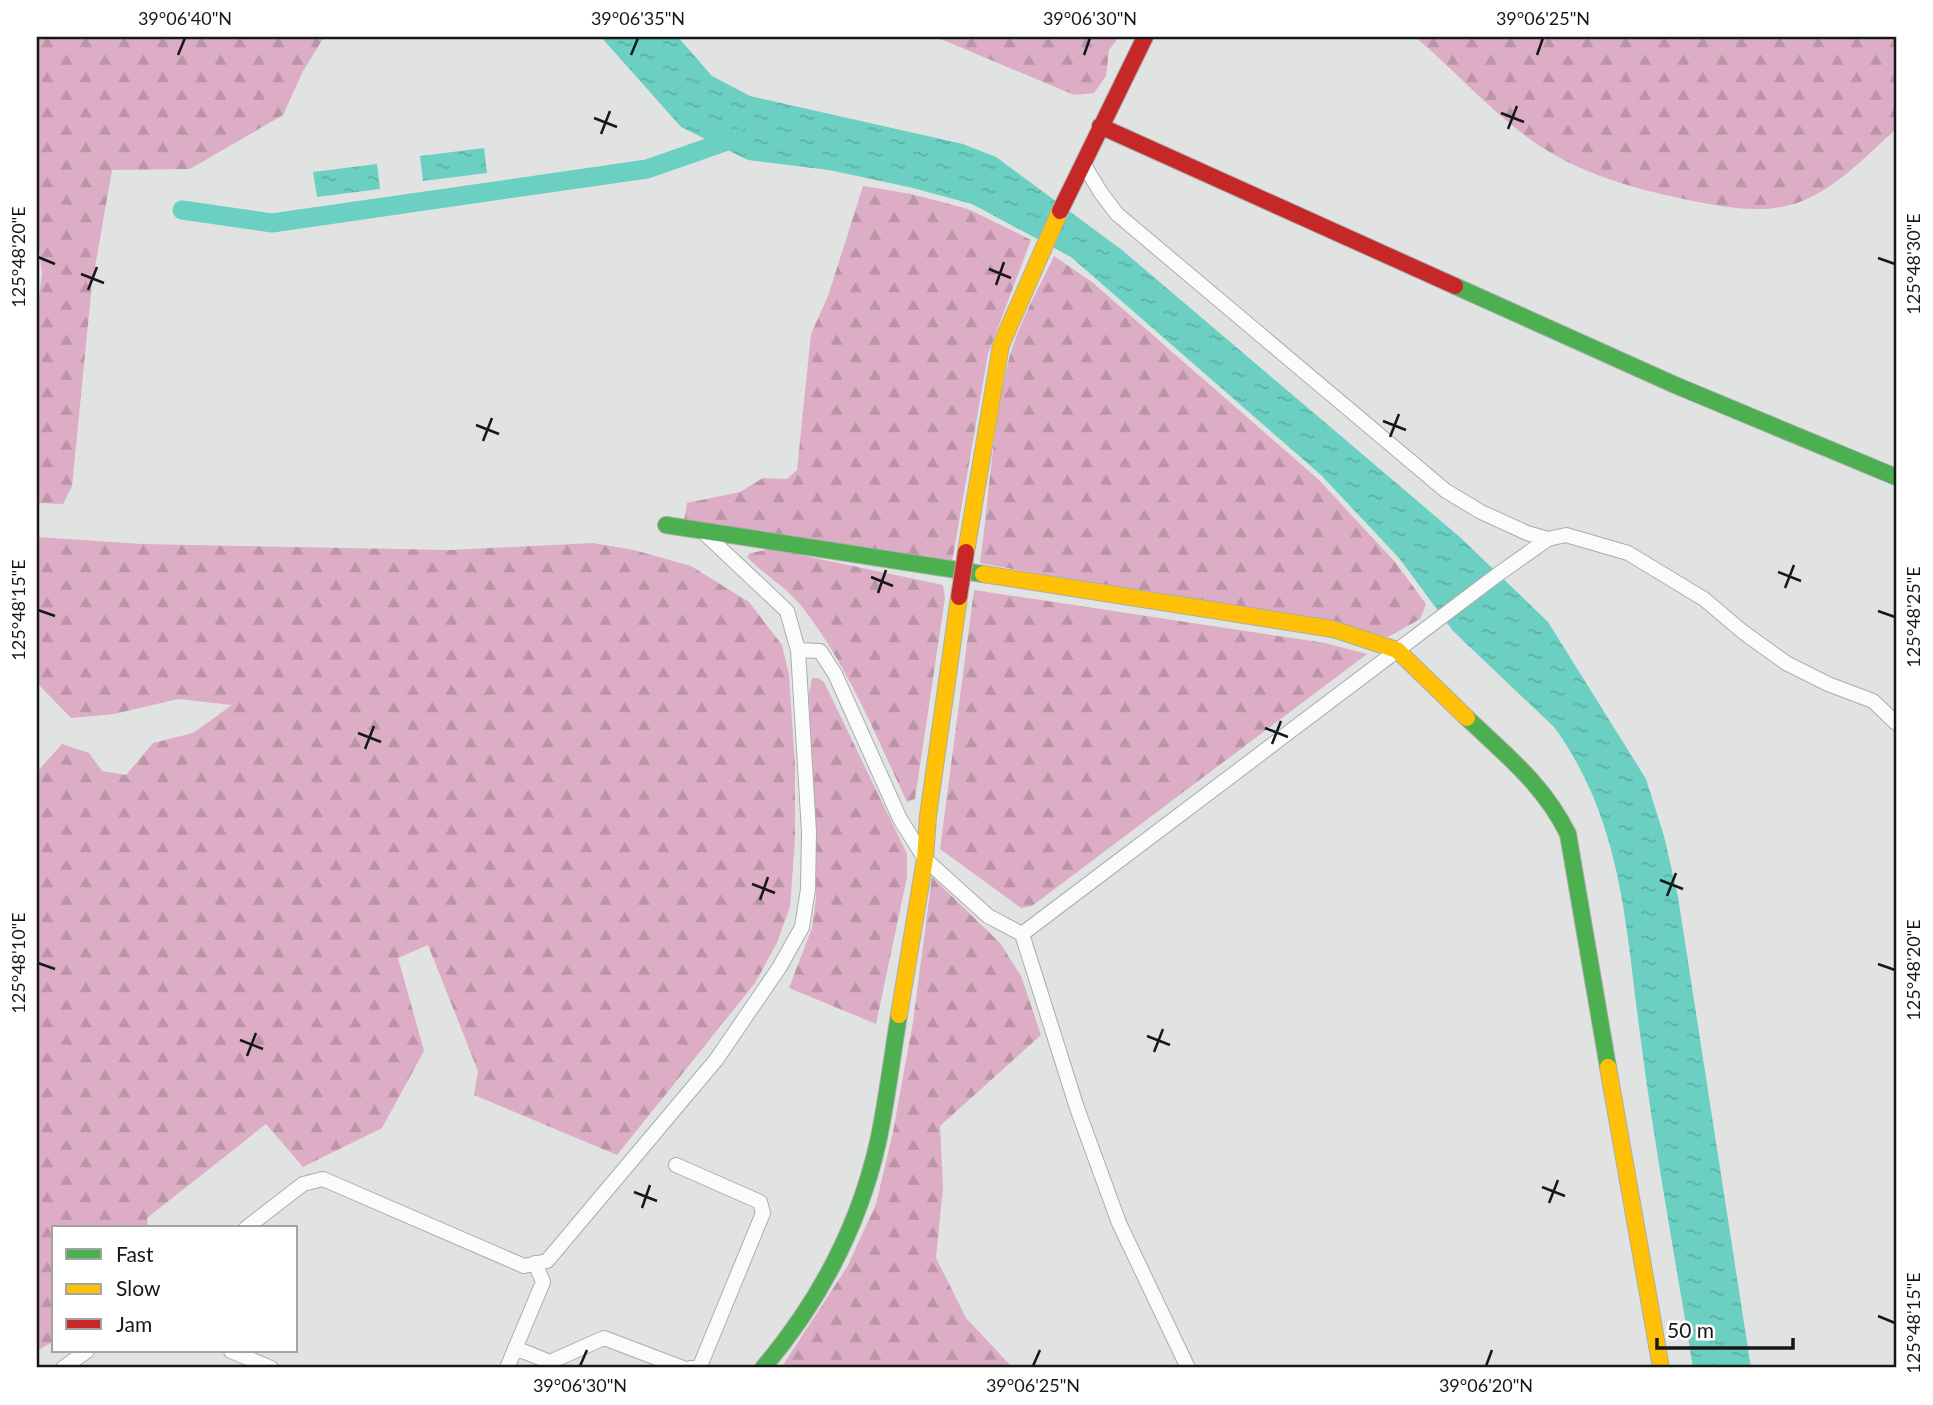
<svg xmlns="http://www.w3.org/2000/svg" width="1933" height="1405" font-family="Lato,sans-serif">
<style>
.forest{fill:url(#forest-firs)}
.water{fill:url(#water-ripples)}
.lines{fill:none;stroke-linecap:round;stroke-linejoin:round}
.canal{stroke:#6bcfc2;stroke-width:19}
.street-casing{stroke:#abadac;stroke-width:16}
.fast-casing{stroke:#abadac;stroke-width:18}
.slow-casing{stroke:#abadac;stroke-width:18}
.jam-casing{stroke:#abadac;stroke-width:18}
.street{stroke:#fafbfb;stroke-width:14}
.fast{stroke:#4caf50;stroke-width:16}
.slow{stroke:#ffc107;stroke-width:16}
.jam{stroke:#c62828;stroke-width:16}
.jam-bridge-casing{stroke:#abadac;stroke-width:18;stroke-linecap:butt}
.jam-bridge{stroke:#c62828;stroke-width:16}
.ticks{fill:none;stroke:#161818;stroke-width:2.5}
.neatline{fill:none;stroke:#161818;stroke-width:2.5}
.ticks-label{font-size:18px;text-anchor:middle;fill:#161818}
</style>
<defs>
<pattern id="forest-firs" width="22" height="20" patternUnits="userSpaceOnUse" patternTransform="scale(1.75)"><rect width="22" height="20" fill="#dcadc4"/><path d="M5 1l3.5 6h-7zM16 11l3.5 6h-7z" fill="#bc94a8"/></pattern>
<pattern id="water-ripples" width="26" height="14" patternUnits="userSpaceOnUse" patternTransform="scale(1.75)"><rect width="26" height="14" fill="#6bcfc2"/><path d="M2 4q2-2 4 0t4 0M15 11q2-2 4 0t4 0" fill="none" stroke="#5cb1a6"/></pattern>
</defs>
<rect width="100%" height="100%" fill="#e0e3e2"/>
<!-- forest -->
<path class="forest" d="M37,37H324L303,71L283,115L190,169L112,170L92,284L72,486L63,504L37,503V314L42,274L37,231Z
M936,37H1119L1109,50L1106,76L1094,93L1074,95Z
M1415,37H1896V129C1866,156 1833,192 1794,204C1759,214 1723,207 1688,200C1641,190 1590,177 1548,151C1498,121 1460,74 1415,37Z
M863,186L911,194L968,209L1031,240L988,354L952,562L684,521L687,503L740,492L763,478L787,479L797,470L811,334L828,296Z
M1054,256L1092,282L1319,480L1395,562L1426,604L1420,619L1388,637L980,563C989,497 993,419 1010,355C1020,321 1039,288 1054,256Z
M37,537L142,544L450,550L593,543L634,550L691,566L749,602L782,645L789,675L795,765V839L790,907L777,943L755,983L617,1155L474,1095L478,1071L428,945L398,958L424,1051L382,1128L303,1167L266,1124L147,1218L148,1228H54V1341L37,1351V772L62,744L89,753L102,771L126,775L153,743L193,733L232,705L178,699L114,714L71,718L37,683Z
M772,549L943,585L945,598L915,799L907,802C876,736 848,666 803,608C788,588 764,575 747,557L750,553Z
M974,590L1325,643L1367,654L1032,906L1021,908L940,849Z
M812,678H818L824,682L907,854V877L876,1024L789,988L812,928L816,897L809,694Z
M932,877L1000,943L1021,976L1041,1035L940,1126L943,1187L936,1258L966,1318L1013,1368H781L847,1267L876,1204L893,1132L913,1022Z"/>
<!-- water -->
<path class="water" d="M601,37H678L712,76L750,96L963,144L996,157L1122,250L1461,538L1548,622L1646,779L1664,836L1678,897L1751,1368H1693C1676,1262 1656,1156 1642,1049C1626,936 1625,824 1554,727L1453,631L1399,558L1321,475L1071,257L972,204L913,188L829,170L748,160L681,127Z
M484,148L487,173L423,181L420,156Z
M377,164L380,189L317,197L313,172Z"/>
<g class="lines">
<!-- canal -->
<path class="canal" d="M182,210L272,223L647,169L736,138"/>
<defs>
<path id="street" d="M1083,163L1101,193L1117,214L1446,491L1481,512L1527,533L1548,539L1566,535L1628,553L1704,599L1743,632L1786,663L1828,684L1873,701L1896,723
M798,650L820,651L835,674L900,819L925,859L988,916L1022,934L1077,1108L1119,1223L1188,1368
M1022,934L1497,575L1548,539
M676,1165L760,1202L763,1213L700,1366L690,1368
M246,1228L303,1184L323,1179L524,1266L547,1261L716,1060L779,968L802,927L808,889L809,832L798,650L787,611L702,531
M515,1348L550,1362L604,1338L683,1368
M231,1351L271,1368
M63,1368L87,1351
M507,1368L543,1282L535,1263"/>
<path id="fast" d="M1455,286L1675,385L1896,477
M666,525L983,574
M1467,718C1506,755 1544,785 1568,834L1608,1067
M763,1368C818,1303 859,1226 878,1142C887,1100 892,1057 899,1015"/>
<path id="slow" d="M966,552L1001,345L1060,211
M983,574L1333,629L1397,650L1467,718
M899,1015L925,859L928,816L959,597
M1608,1067L1661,1368"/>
<path id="jam" d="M1100,126L1455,286
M1060,211L1145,37"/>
</defs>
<!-- street casing -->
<use href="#street" class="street-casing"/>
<!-- fast casing -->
<use href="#fast" class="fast-casing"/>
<!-- slow casing -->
<use href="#slow" class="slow-casing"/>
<!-- jam casing -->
<use href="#jam" class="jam-casing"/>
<!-- street -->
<use href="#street" class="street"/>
<!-- fast -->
<use href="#fast" class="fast"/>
<!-- slow -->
<use href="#slow" class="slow"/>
<!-- jam -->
<use href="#jam" class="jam"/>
<defs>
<path id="jam-bridge" d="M959,597L966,552"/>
</defs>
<!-- jam-bridge casing -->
<use href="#jam-bridge" class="jam-bridge-casing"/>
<!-- jam-bridge -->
<use href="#jam-bridge" class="jam-bridge"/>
</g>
<!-- ticks -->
<path class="ticks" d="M178,55L185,38M631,55L638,38M1084,55L1090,38M1537,55L1543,38M1501,113L1524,122M594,118L617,127M1508,129L1517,106M601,134L610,111M38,257L55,264M1878,258L1895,264M989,269L1011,278M81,274L104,283M996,285L1004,262M88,290L97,267M1383,421L1406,430M476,425L499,434M1390,437L1399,414M483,441L492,418M1778,572L1801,581M871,577L893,586M1785,588L1794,565M878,593L886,570M38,610L55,616M1878,611L1895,617M1265,728L1288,737M358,733L381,742M1272,744L1281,721M365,749L374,726M1660,880L1683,889M752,884L775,893M1667,896L1676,873M760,900L768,877M38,963L55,969M1878,964L1895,970M1147,1036L1170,1045M240,1040L263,1049M1154,1052L1163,1029M247,1056L256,1033M1542,1187L1565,1196M634,1192L657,1201M1549,1203L1558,1180M642,1208L650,1185M1878,1316L1895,1323M580,1366L587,1350M1033,1366L1040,1350M1486,1366L1492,1350"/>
<!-- border -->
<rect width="1933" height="1405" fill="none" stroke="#ffffff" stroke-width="77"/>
<!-- legend -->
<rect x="52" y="1226" width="245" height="126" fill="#ffffff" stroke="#a2a3a3" stroke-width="2"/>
<rect x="66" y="1249" width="35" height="10" fill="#4caf50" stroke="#a2a3a3" stroke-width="2"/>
<text x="116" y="1262" font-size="21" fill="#161818">Fast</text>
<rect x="66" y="1284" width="35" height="10" fill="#ffc107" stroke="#a2a3a3" stroke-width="2"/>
<text x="116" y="1296" font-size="21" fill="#161818">Slow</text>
<rect x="66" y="1319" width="35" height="10" fill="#c62828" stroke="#a2a3a3" stroke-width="2"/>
<text x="116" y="1332" font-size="21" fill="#161818">Jam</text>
<!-- scale -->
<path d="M1657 1338v10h136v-10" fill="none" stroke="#161818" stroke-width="3.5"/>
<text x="1667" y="1338" font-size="21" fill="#161818" stroke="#ffffff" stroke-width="5" paint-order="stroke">50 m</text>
<rect x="38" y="38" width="1857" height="1328" class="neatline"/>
<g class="ticks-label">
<text x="185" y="25">39°06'40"N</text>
<text x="638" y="25">39°06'35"N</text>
<text x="1090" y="25">39°06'30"N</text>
<text x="1543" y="25">39°06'25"N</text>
<text transform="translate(19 257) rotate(-90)" y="6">125°48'20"E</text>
<text transform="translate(1914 264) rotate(-90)" y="6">125°48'30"E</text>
<text transform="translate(19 610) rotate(-90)" y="6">125°48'15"E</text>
<text transform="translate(1914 617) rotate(-90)" y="6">125°48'25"E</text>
<text transform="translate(19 963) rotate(-90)" y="6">125°48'10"E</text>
<text transform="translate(1914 970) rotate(-90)" y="6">125°48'20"E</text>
<text transform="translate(1914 1323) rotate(-90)" y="6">125°48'15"E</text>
<text x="580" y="1392">39°06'30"N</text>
<text x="1033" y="1392">39°06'25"N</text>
<text x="1486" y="1392">39°06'20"N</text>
</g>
</svg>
